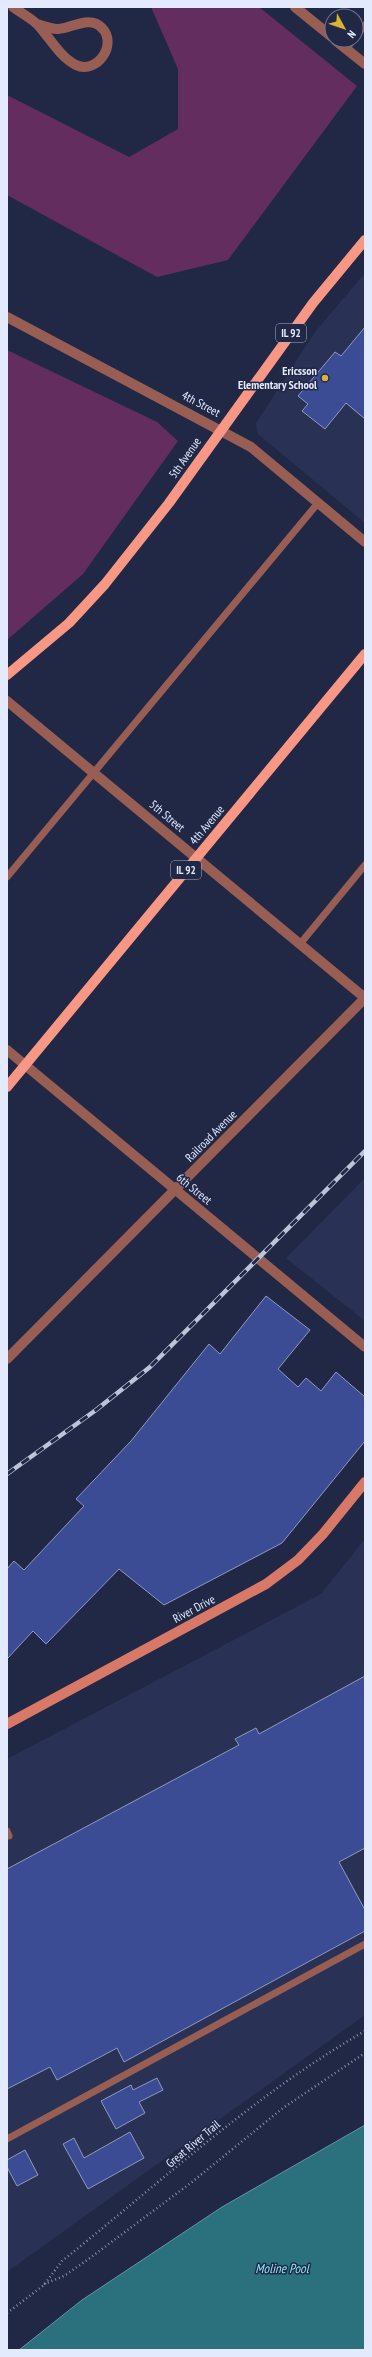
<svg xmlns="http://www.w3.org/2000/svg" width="372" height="2357" font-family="'PT Sans Narrow',sans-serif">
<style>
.built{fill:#293255}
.green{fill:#642d5f}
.water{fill:#2a717d;stroke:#6295a4}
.building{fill:#3c4c94;stroke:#8e9abf}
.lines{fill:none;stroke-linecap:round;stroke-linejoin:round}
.path{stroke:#878fa8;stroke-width:2.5;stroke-dasharray:1 3;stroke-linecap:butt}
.service{stroke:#995e53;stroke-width:7}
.minor{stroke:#995e53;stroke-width:10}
.tertiary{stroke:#995e53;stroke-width:10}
.secondary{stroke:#d87968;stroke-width:10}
.primary{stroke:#f99785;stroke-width:10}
.rail-casing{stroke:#bdc4da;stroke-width:4.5}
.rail{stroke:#202846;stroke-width:3;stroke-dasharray:9;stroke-linecap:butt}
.poi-dot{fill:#dab333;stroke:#202846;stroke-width:1.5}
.labels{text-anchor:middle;stroke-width:3;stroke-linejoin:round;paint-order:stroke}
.shield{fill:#202846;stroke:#a8b0c7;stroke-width:1}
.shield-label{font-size:11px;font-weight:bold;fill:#e3eafe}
.poi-label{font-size:12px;font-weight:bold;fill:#e3eafe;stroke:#202846;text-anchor:end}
.street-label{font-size:12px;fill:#e3eafe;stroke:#202846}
.water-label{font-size:13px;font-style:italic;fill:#8ce6f7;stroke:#202846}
</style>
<rect width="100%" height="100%" fill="#202846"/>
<!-- built -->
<path class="built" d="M365,273V523L258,434L256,423L315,332Z
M365,1178V1321L286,1258Z
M365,1539V2015L7,2272V1759L321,1594Z"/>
<!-- green -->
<path class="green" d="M151,7H259L357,86L228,260L157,277L7,195V95L129,157L178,129V69Z
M7,350L157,422L178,441L83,574L7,640Z"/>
<!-- water -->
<path class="water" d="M365,2125V2350H19L82,2300L222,2207Z"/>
<!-- building -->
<path class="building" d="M365,327V419L346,403L325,429L302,411L308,404L298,396L335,352L341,356Z
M266,1296L310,1330L278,1369L298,1387L306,1378L321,1391L336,1372L365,1397V1441L282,1543L164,1605L119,1569L46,1644L33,1631L7,1659V1569L14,1561L24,1570L84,1506L76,1499L131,1441L209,1344L220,1354Z
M365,1676V1848L339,1862L365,1910V1931L124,2062L117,2048L57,2080L50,2067L7,2089V1869L239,1745L235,1739L256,1728L259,1734Z
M157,2078L163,2090L139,2102L145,2113L116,2129L101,2101L131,2085L133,2090Z
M130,2132L144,2158L88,2189L63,2144L74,2138L84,2158Z
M25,2150L38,2175L17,2186L7,2167V2160Z"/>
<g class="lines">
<!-- path -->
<path class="path" d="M44,2284L64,2276L90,2258L192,2182L283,2108L365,2053
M7,2313L44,2285L62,2261C161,2182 255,2094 365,2031"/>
<!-- service -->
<path class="service" d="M356,36L365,25
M346,49L353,40
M7,877L318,503
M300,944L365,865
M7,1831L9,1836
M7,2139L365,1944"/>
<!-- minor -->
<path class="minor" d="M13,7C21,13 31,18 38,25C50,38 60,57 76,65C97,75 118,44 102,28C90,15 72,28 58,29C52,29 43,26 37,24
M295,7L332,37
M335,40L365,64
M7,317L251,447L365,542
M7,701L365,998
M7,1359L365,998"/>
<!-- tertiary -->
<path class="tertiary" d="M7,1050L365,1347"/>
<!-- secondary -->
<path class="secondary" d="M7,1724L266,1584L298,1560L323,1534L365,1482"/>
<!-- primary -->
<path class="primary" d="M7,675L69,623L105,584L169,503L313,303L365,240
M7,1087L365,654"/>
<defs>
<path id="rail" d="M7,1474L96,1410L150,1367L365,1151"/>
</defs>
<!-- rail casing -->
<use href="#rail" class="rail-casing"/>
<!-- rail -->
<use href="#rail" class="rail"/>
</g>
<!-- markers -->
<circle class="poi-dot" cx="325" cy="378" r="4"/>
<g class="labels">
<!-- shield labels -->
<g class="shield">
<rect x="276" y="324" width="30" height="18" rx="3"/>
<rect x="171" y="861" width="30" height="18" rx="3"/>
</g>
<g class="shield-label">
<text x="291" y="337">IL 92</text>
<text x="186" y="874">IL 92</text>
</g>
<!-- poi labels -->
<g class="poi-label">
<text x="317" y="375">Ericsson<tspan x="317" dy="14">Elementary School</tspan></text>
</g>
<!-- street labels -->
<g class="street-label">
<text transform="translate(201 404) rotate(28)" y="4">4th Street</text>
<text transform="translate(185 458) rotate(-55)" y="4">5th Avenue</text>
<text transform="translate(167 816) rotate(40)" y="4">5th Street</text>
<text transform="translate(207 825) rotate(-50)" y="4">4th Avenue</text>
<text transform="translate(211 1136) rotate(-45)" y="4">Railroad Avenue</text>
<text transform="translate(194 1189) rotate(39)" y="4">6th Street</text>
<text transform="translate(194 1609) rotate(-28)" y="4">River Drive</text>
<text transform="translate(193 2144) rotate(-40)" y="4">Great River Trail</text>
</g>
<!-- water labels -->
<g class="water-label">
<text x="282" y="2273">Moline Pool</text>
</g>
</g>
<!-- border -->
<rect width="372" height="2357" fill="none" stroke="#e3eafe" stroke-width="16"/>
<!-- north arrow -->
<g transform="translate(344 28) rotate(130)"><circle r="19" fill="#202846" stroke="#6e7690"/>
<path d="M0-3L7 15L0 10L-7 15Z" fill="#dab333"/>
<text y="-6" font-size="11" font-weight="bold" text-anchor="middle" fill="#e3eafe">N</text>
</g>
</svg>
